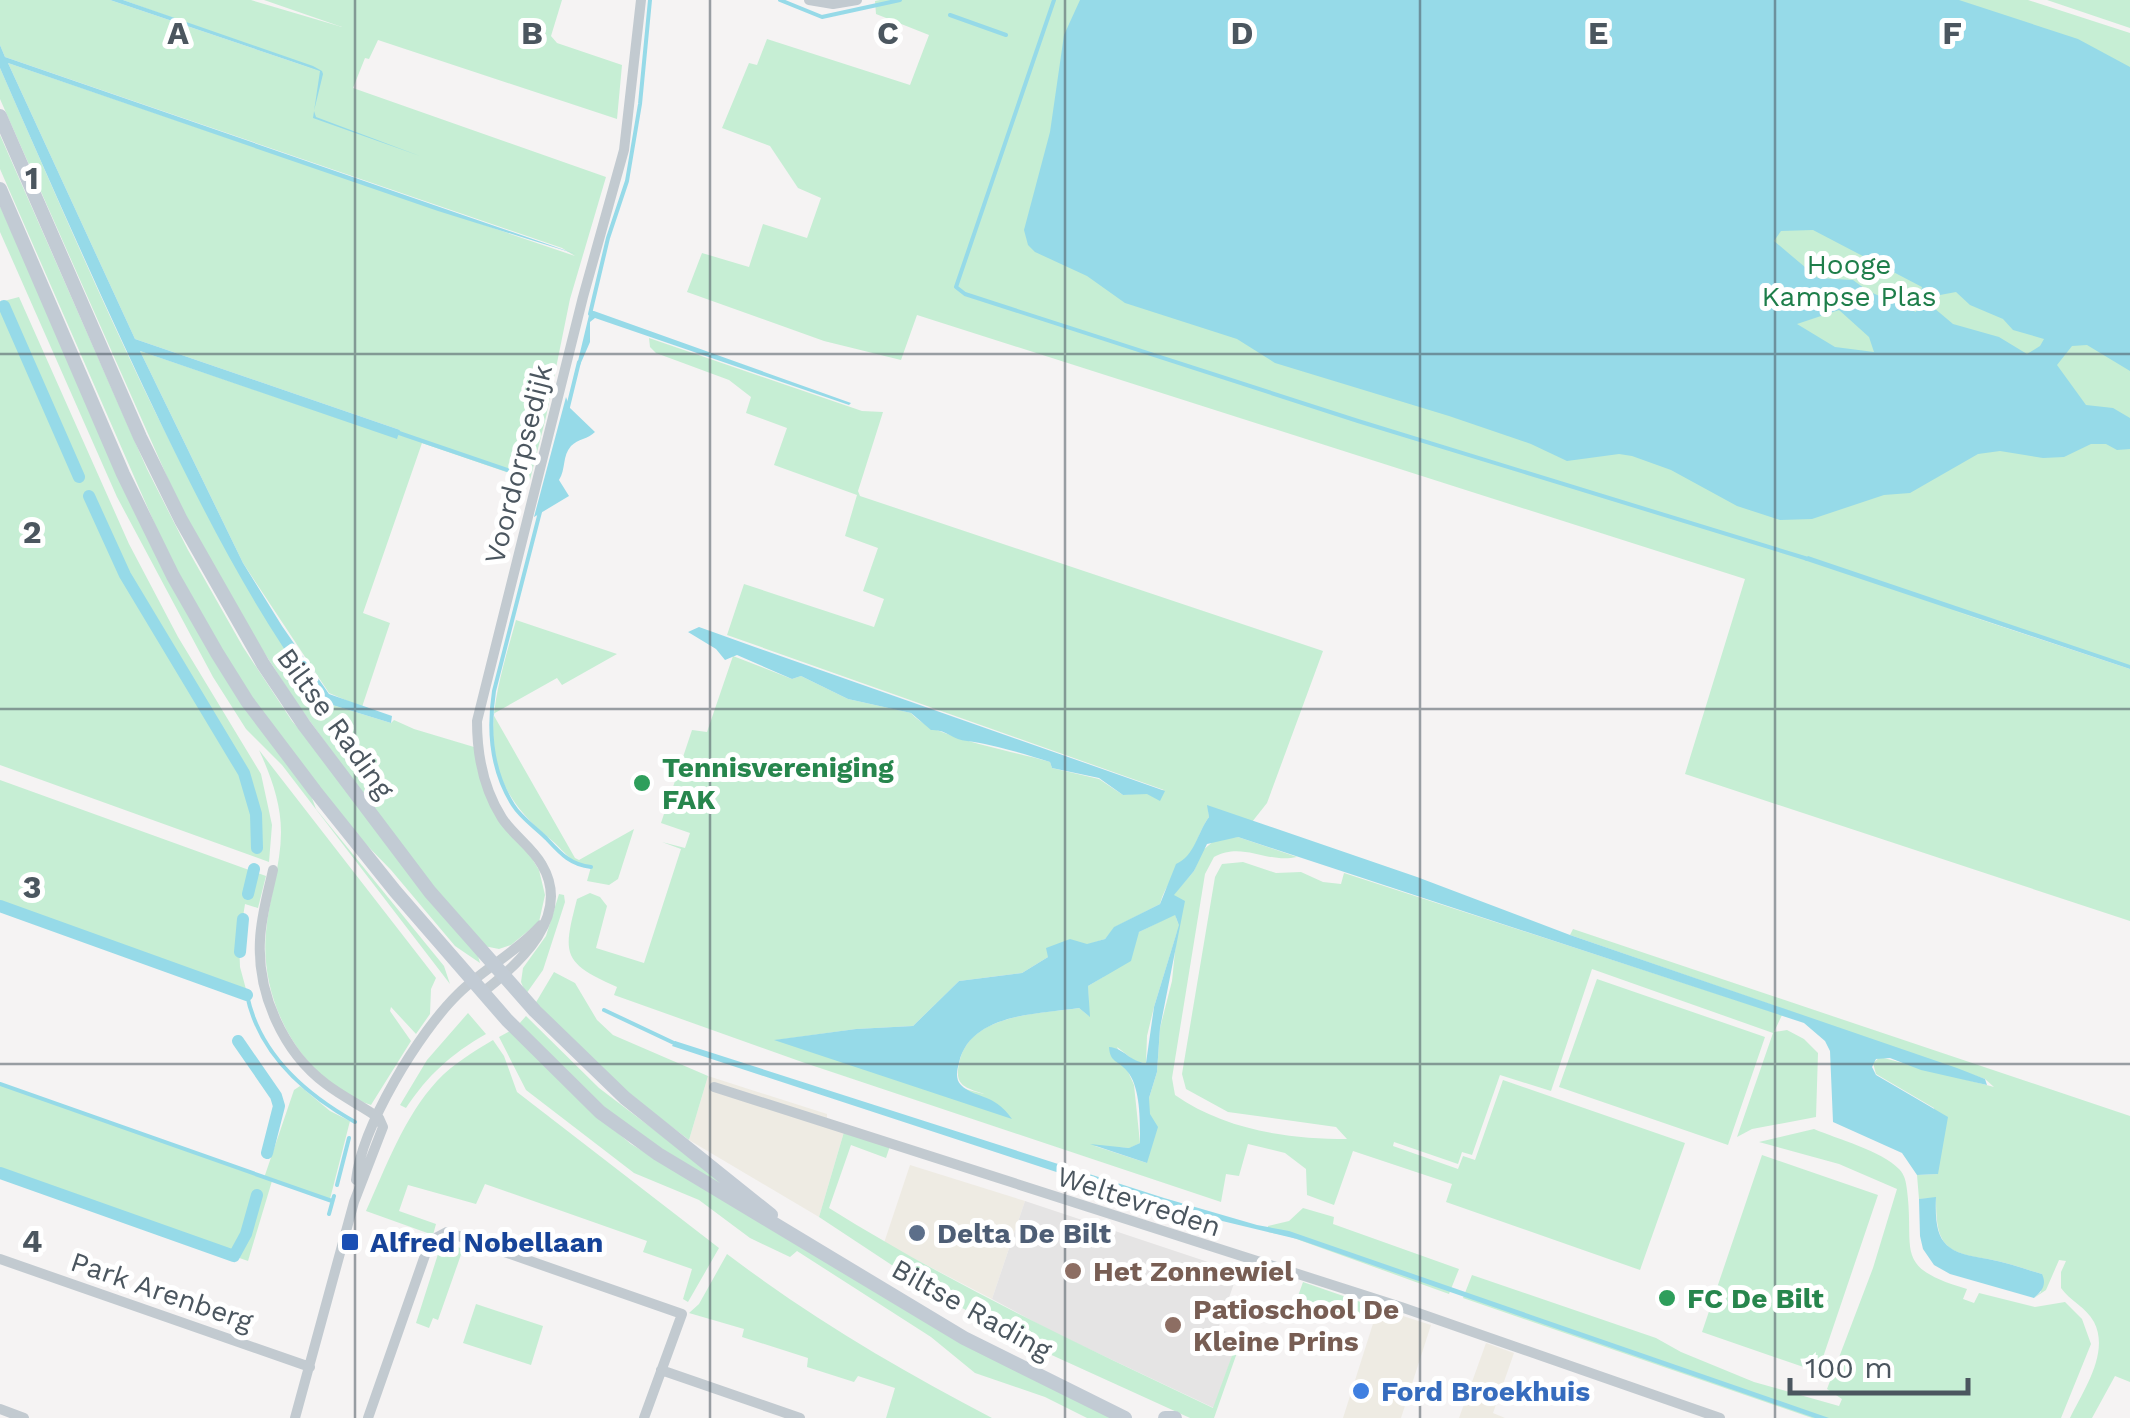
<svg xmlns="http://www.w3.org/2000/svg" width="2130" height="1418" font-family="'Work Sans',sans-serif">
<style>
.commercial{fill:#eeebe3}
.education{fill:#e5e4e4}
.green{fill:#c6eed4;fill-rule:evenodd}
.water{fill:#96dae8;fill-rule:evenodd}
.lines{fill:none;stroke-linecap:round;stroke-linejoin:round}
.stream{stroke:#96dae8;stroke-width:4}
.canal{stroke:#96dae8;stroke-width:12}
.minor{stroke:#c2cad0;stroke-width:10}
.secondary{stroke:#c2cbd4;stroke-width:14}
.grid{fill:none;stroke:#4b565f;stroke-width:2.5;stroke-opacity:0.55}
.leisure-dot{fill:#2e9e5b;stroke:#fff;stroke-width:4}
.service-dot{fill:#5c6f8a;stroke:#fff;stroke-width:4}
.transit-dot{fill:#1a4fb4;stroke:#fff;stroke-width:4}
.education-dot{fill:#8d6e63;stroke:#fff;stroke-width:4}
.shop-dot{fill:#3f7fe0;stroke:#fff;stroke-width:4}
.labels{text-anchor:middle;stroke-width:10;stroke-linejoin:round;paint-order:stroke}
.park-label{font-size:28px;fill:#1e7e4a;stroke:#fff}
.street-label{font-size:28px;fill:#4b565f;stroke:#fff}
.leisure-label{font-size:28px;font-weight:bold;fill:#27864d;stroke:#fff;text-anchor:start}
.service-label{font-size:28px;font-weight:bold;fill:#4e5e75;stroke:#fff;text-anchor:start}
.transit-label{font-size:28px;font-weight:bold;fill:#164399;stroke:#fff;text-anchor:start}
.education-label{font-size:28px;font-weight:bold;fill:#785e54;stroke:#fff;text-anchor:start}
.shop-label{font-size:28px;font-weight:bold;fill:#366cbe;stroke:#fff;text-anchor:start}
.grid-label{font-size:32px;text-anchor:middle;font-weight:bold;fill:#4b565f;stroke:#fff;stroke-width:10;stroke-linejoin:round;paint-order:stroke}
</style>
<rect width="100%" height="100%" fill="#f5f3f3"/>
<!-- commercial -->
<path class="commercial" d="M708,1076L827,1114V1126L844,1132L819,1217L689,1140Z
M910,1165L1025,1201L992,1299L884,1243Z
M1378,1308L1431,1325L1401,1418H1343Z
M1486,1343L1514,1353L1493,1413L1505,1418H1459Z"/>
<!-- education -->
<path class="education" d="M1025,1201L1238,1272L1218,1329L1239,1336L1214,1408L1053,1332L992,1299Z"/>
<!-- green -->
<path class="green" d="M0,0H110L317,70L123,0H251L342,27L264,0H562L551,36L557,43L622,65L617,119L378,40L369,59L365,58L353,88L606,177L570,299L546,417L530,480L422,443L363,613L390,623L362,707L329,693L243,563L140,351L397,438L400,430L135,339L8,63L575,256L562,248L5,57L0,45Z
M880,0H2028L2130,33V667L1952,610L2130,669V921L1685,774L1745,579L917,315L901,360L824,341L687,292L702,253L749,267L763,224L807,238L821,198L798,188L770,146L722,128L749,63L757,65L767,39L910,85L929,35L876,14L875,1Z
M2047,0H2130V28Z
M0,68C94,281 183,498 315,692L326,703L391,723L394,720L414,729L474,747L478,771L539,870L545,895L539,922L511,945L499,949L484,946L430,886L296,702L242,618L180,506L0,99Z
M0,135L147,469L188,550L243,647L292,721L330,765L478,956L480,963L455,946L391,870L352,830L255,704L177,575L0,169Z
M0,206L141,522L309,790L316,809L444,966L450,984L282,765L246,729L213,677L117,497L0,232Z
M19,297L129,544L178,637L261,774L272,825L269,862L0,765V302Z
M649,338L862,411L883,412L858,491L860,496L1323,651L1267,803L1252,822L1208,806L1209,817C1200,829 1198,842 1190,854C1179,871 1165,884 1160,904L1115,927L1105,939L1048,957L1022,973L959,981L913,1026L856,1029L777,1040L984,1094C966,1088 954,1086 959,1064C968,1013 1040,1014 1079,1008L1089,1016L1088,986L1103,977L1139,932L1175,914L1178,923L1173,895L1194,871L1202,851L1216,839L1238,837L1297,857C1267,864 1243,841 1214,857L1205,874L1172,1078L1175,1095C1225,1130 1288,1139 1347,1139L1336,1127L1228,1112L1186,1089L1182,1074L1215,877L1222,864L1243,862L1276,873L1301,872L1323,882L1341,884L1344,873L1782,1015L1774,1032L1787,1030L1804,1039L1818,1053L1816,1117L1752,1129L1737,1137L1773,1033L1592,969L1551,1091L1500,1075L1472,1155L1462,1152L1458,1164L1394,1142L1393,1146L1458,1169L1463,1156L1475,1160L1503,1080L1685,1143L1640,1270L1446,1202L1452,1184L1353,1151L1334,1205L1307,1195L1306,1169L1285,1153L1248,1144L1239,1176L1226,1174L1221,1202L802,1062L614,995L617,987C561,962 563,954 577,899L590,893L600,897L607,906L596,948L644,963L681,849L662,842L685,848L690,833L661,823L692,730L707,732L733,656L792,679L801,676L848,699L911,713C931,738 1018,752 1050,762L1052,768L1099,779L1123,795L1164,790L727,635L744,584L874,627L884,599L863,591L878,548L845,536L857,495L774,465L787,428L746,413L751,397L729,380L656,353L650,347ZM1177,932L1172,981L1160,1028L1157,1072L1149,1098L1147,1163L1095,1146L1130,1148L1140,1143L1134,1085L1117,1047L1136,1062L1146,1063L1147,1036L1154,1007Z
M516,620L617,654L562,685L557,678L493,714L575,858L579,860L634,829L618,879L609,885L587,881L591,867C570,864 565,851 549,838C468,773 492,706 516,620Z
M259,750L436,978L431,989L430,1014L416,1034L391,1007L390,1011L411,1041L371,1105C302,1082 259,1002 266,932C269,898 281,865 281,832C281,803 271,776 259,750Z
M0,780L266,876L258,908L245,904L239,942L240,967L247,993L0,907Z
M559,894L564,895L565,902L543,970L526,994L521,982L523,968L546,936Z
M1573,929L2130,1116V1382L2115,1376L2092,1418H2070C2083,1391 2110,1353 2094,1322C2086,1307 2070,1301 2061,1288V1272L2066,1261L2059,1260L2046,1290L2034,1298L2041,1292L2042,1274C2024,1269 2006,1262 1988,1259C1943,1253 1936,1243 1936,1198L1919,1199L1917,1175L1938,1174L1934,1108L1876,1074L1873,1063L1880,1057L1994,1087L1985,1079L1570,935Z
M554,972L575,983L597,1020L613,1035L708,1076L689,1140L622,1089L535,1004Z
M1597,979L1765,1037L1728,1145L1559,1087Z
M468,1013L486,1034C451,1054 428,1075 406,1108L400,1105L427,1060Z
M526,1016L599,1088L744,1198L625,1128L518,1025Z
M512,1030L595,1114L631,1144L959,1342L1111,1418H1087L1045,1397L975,1373L931,1337L797,1251L790,1257L750,1238L699,1200L634,1173L526,1090L499,1037Z
M493,1040L504,1056L517,1092L719,1248L688,1302L683,1299L692,1269L643,1252L647,1241L485,1184L476,1204L408,1185L399,1211L436,1224L433,1235L366,1211C386,1167 404,1117 437,1081C453,1064 473,1052 493,1040Z
M0,1085L264,1178L294,1090L300,1086L330,1111L350,1121L330,1199L272,1181L248,1261L0,1175Z
M1814,1129C1837,1139 1882,1151 1899,1169C1905,1175 1906,1182 1907,1190C1915,1252 1892,1267 1967,1289L1963,1299L1974,1303L1979,1293L2035,1307L2065,1302L2082,1319L2091,1344L2061,1418H1812L1463,1298L1472,1275L1656,1338L1681,1352L1754,1382L1839,1406L1842,1399L1827,1389L1873,1268L1897,1189L1839,1164L1759,1142Z
M844,1132L890,1146L886,1158L851,1145L829,1208C952,1285 1083,1346 1213,1408L1242,1328L1245,1330L1214,1418H1190L1045,1352L980,1318L925,1287L819,1217Z
M1762,1155L1878,1195L1818,1372L1702,1332Z
M1303,1208L1334,1217L1333,1224L1459,1269L1449,1294L1288,1236L1268,1232V1226L1289,1221Z
M450,1244L463,1249L438,1320L433,1318L429,1328L416,1323L439,1251L443,1246Z
M727,1254C810,1317 900,1370 992,1418H886L895,1388L858,1376L854,1382L807,1367L808,1358L742,1337L744,1329L689,1313L699,1304Z
M1303,1282L1378,1308L1373,1323L1297,1299Z
M476,1304L543,1326L531,1365L463,1343Z"/>
<!-- water -->
<path class="water" d="M110,0H123L313,66L322,71L323,74L314,111L316,117L420,156L313,118L320,71Z
M1080,0H1959L2078,39L2130,67V371L2087,345L2072,346L2057,365L2086,405L2113,408L2130,418V449L2117,450L2106,444H2091L2064,457L2043,458L2000,451L1978,454L1910,493L1884,495L1812,519L1780,520L1737,506L1671,470L1632,456L1619,454L1567,461L1531,444L1449,416L1275,363L1237,339L1125,303L1087,276L1035,252L1028,245L1024,230L1050,132L1064,35ZM1813,230L1922,287L1916,312L1868,291L1853,280L1818,278L1774,241L1781,231ZM1956,292L1970,305L2003,319L2013,330L2044,339L2040,346L2027,354L1999,337L1953,324L1934,308L1940,295ZM1839,310L1869,337L1874,352L1835,347L1797,324Z
M0,45L5,57L576,254L438,211L8,63L135,339L400,430L397,439L140,351L243,563L282,626L329,694L392,716L391,723L326,703L318,697C256,614 208,520 163,428C106,309 53,189 0,68Z
M590,311H594L851,403L849,405L595,318L590,322V342L580,365H577Z
M566,397L570,408L595,432C588,439 578,439 571,446C562,456 566,469 559,480L569,496L534,517Z
M1808,556L2130,665V669L1804,560Z
M699,627L752,646L1165,791L1160,801L1147,794L1123,795L1099,778L1052,768L1050,762C1025,754 991,744 967,741C953,740 946,729 931,730L911,713L848,699L801,676L792,679L737,655L725,660L716,649L688,632Z
M1207,805L1417,877L1570,935L1957,1068L1985,1079L1987,1085L1921,1070L1890,1058L1876,1059L1872,1067L1876,1075L1948,1117L1938,1174L1917,1175L1902,1153L1833,1122L1830,1051L1825,1041L1804,1023L1238,837L1207,844L1194,871L1174,895L1185,901L1160,1028L1157,1072L1149,1098L1150,1114L1158,1127L1147,1163L1090,1144L1129,1148L1140,1143C1140,1123 1141,1087 1127,1071C1118,1060 1110,1063 1109,1047C1124,1048 1130,1062 1146,1063L1154,1007L1179,925L1175,915L1139,932L1131,961L1088,986L1090,1017L1079,1008C1040,1014 970,1013 959,1063C957,1070 955,1079 961,1085C975,1099 993,1092 1012,1119L774,1040L856,1029L913,1026L959,981L1022,973L1048,957L1046,948L1070,939L1087,944L1105,939L1114,927L1160,904L1176,864C1195,856 1197,833 1209,817Z
M675,1041L1164,1198L1257,1225L1289,1231L1829,1418H1815L1297,1239L1160,1206L672,1046Z
M1936,1197C1934,1243 1944,1253 1988,1259C2006,1262 2024,1269 2042,1274C2047,1285 2042,1291 2034,1298L1950,1274L1934,1265L1923,1249L1920,1236L1919,1199Z"/>
<g class="lines">
<!-- stream -->
<path class="stream" d="M780,0L822,17L900,0
M1054,0L956,287L965,294L1358,421L1808,559
M950,15L1006,35
M590,314L608,238L627,181L640,104L650,0
M568,407L579,362
M399,433L522,475
M540,512L494,691C488,730 491,770 513,805C521,818 535,827 546,838C560,853 570,865 591,867
M247,995C259,1054 305,1094 355,1122
M604,1010L676,1044
M0,1084L332,1201
M337,1185L349,1138
M329,1214L334,1196"/>
<!-- canal -->
<path class="canal" d="M4,306L79,477
M89,496L125,575L244,773L256,814L257,848
M248,894L254,869
M0,906L247,995
M240,952L243,919
M238,1041L276,1096L279,1106L267,1153
M0,1173L234,1256L246,1234L257,1195"/>
<!-- minor -->
<path class="minor" d="M809,0L833,4L857,0
M273,870C268,893 261,916 260,940C257,993 283,1052 326,1084C343,1097 362,1106 379,1118L383,1127L354,1202L295,1418
M483,992C520,963 572,916 542,865C532,847 513,835 502,818C483,788 477,755 477,721L583,297L624,150L641,0
M714,1087L1401,1307L1720,1418
M356,1180C362,1126 419,1032 458,994C483,969 517,952 541,925
M0,1259L310,1367
M661,1370L800,1418
M0,1409L24,1418
M368,1418L430,1241L447,1232L682,1314L644,1418"/>
<!-- secondary -->
<path class="secondary" d="M0,116L140,437L181,520L263,664L304,725L430,892L535,1011L625,1098L771,1215
M0,189L123,474L173,576L217,653L247,701L315,791L395,891L507,1020L600,1112L658,1154L964,1338L1125,1418
M1165,1418H1175"/>
</g>
<!-- grid -->
<path class="grid" d="M355,0V1418M710,0V1418M1065,0V1418M1420,0V1418M1775,0V1418M0,354H2130M0,709H2130M0,1064H2130"/>
<!-- markers -->
<g class="leisure-dot">
<circle cx="642" cy="783" r="10"/>
<circle cx="1667" cy="1298" r="10"/>
</g>
<circle class="service-dot" cx="917" cy="1233" r="10"/>
<rect class="transit-dot" x="340" y="1232" width="20" height="20" rx="5"/>
<g class="education-dot">
<circle cx="1073" cy="1271" r="10"/>
<circle cx="1173" cy="1325" r="10"/>
</g>
<circle class="shop-dot" cx="1361" cy="1391" r="10"/>
<g class="labels">
<!-- park labels -->
<g class="park-label">
<text x="1849" y="274">Hooge<tspan x="1849" dy="32">Kampse Plas</tspan></text>
</g>
<!-- street labels -->
<g class="street-label">
<text transform="translate(518 464) rotate(-76)" y="10">Voordorpsedijk</text>
<text transform="translate(336 723) rotate(54)" y="10">Biltse Rading</text>
<text transform="translate(1139 1201) rotate(18)" y="10">Weltevreden</text>
<text transform="translate(162 1291) rotate(19)" y="10">Park Arenberg</text>
<text transform="translate(972 1309) rotate(29)" y="10">Biltse Rading</text>
</g>
<!-- leisure labels -->
<g class="leisure-label">
<text x="662" y="777">Tennisvereniging<tspan x="662" dy="32">FAK</tspan></text>
<text x="1687" y="1308">FC De Bilt</text>
</g>
<!-- service labels -->
<g class="service-label">
<text x="937" y="1243">Delta De Bilt</text>
</g>
<!-- transit labels -->
<g class="transit-label">
<text x="370" y="1252">Alfred Nobellaan</text>
</g>
<!-- education labels -->
<g class="education-label">
<text x="1093" y="1281">Het Zonnewiel</text>
<text x="1193" y="1319">Patioschool De<tspan x="1193" dy="32">Kleine Prins</tspan></text>
</g>
<!-- shop labels -->
<g class="shop-label">
<text x="1381" y="1401">Ford Broekhuis</text>
</g>
</g>
<g class="grid-label">
<text x="178" y="44">A</text>
<text x="532" y="44">B</text>
<text x="888" y="44">C</text>
<text x="1242" y="44">D</text>
<text x="1598" y="44">E</text>
<text x="1952" y="44">F</text>
<text x="32" y="189">1</text>
<text x="32" y="543">2</text>
<text x="32" y="898">3</text>
<text x="32" y="1252">4</text>
</g>
<!-- scale -->
<path d="M1790 1378v15h178v-15" fill="none" stroke="#4b565f" stroke-width="5"/>
<text x="1805" y="1378" font-size="30" fill="#4b565f" stroke="#ffffff" stroke-width="8" paint-order="stroke">100 m</text>
</svg>
